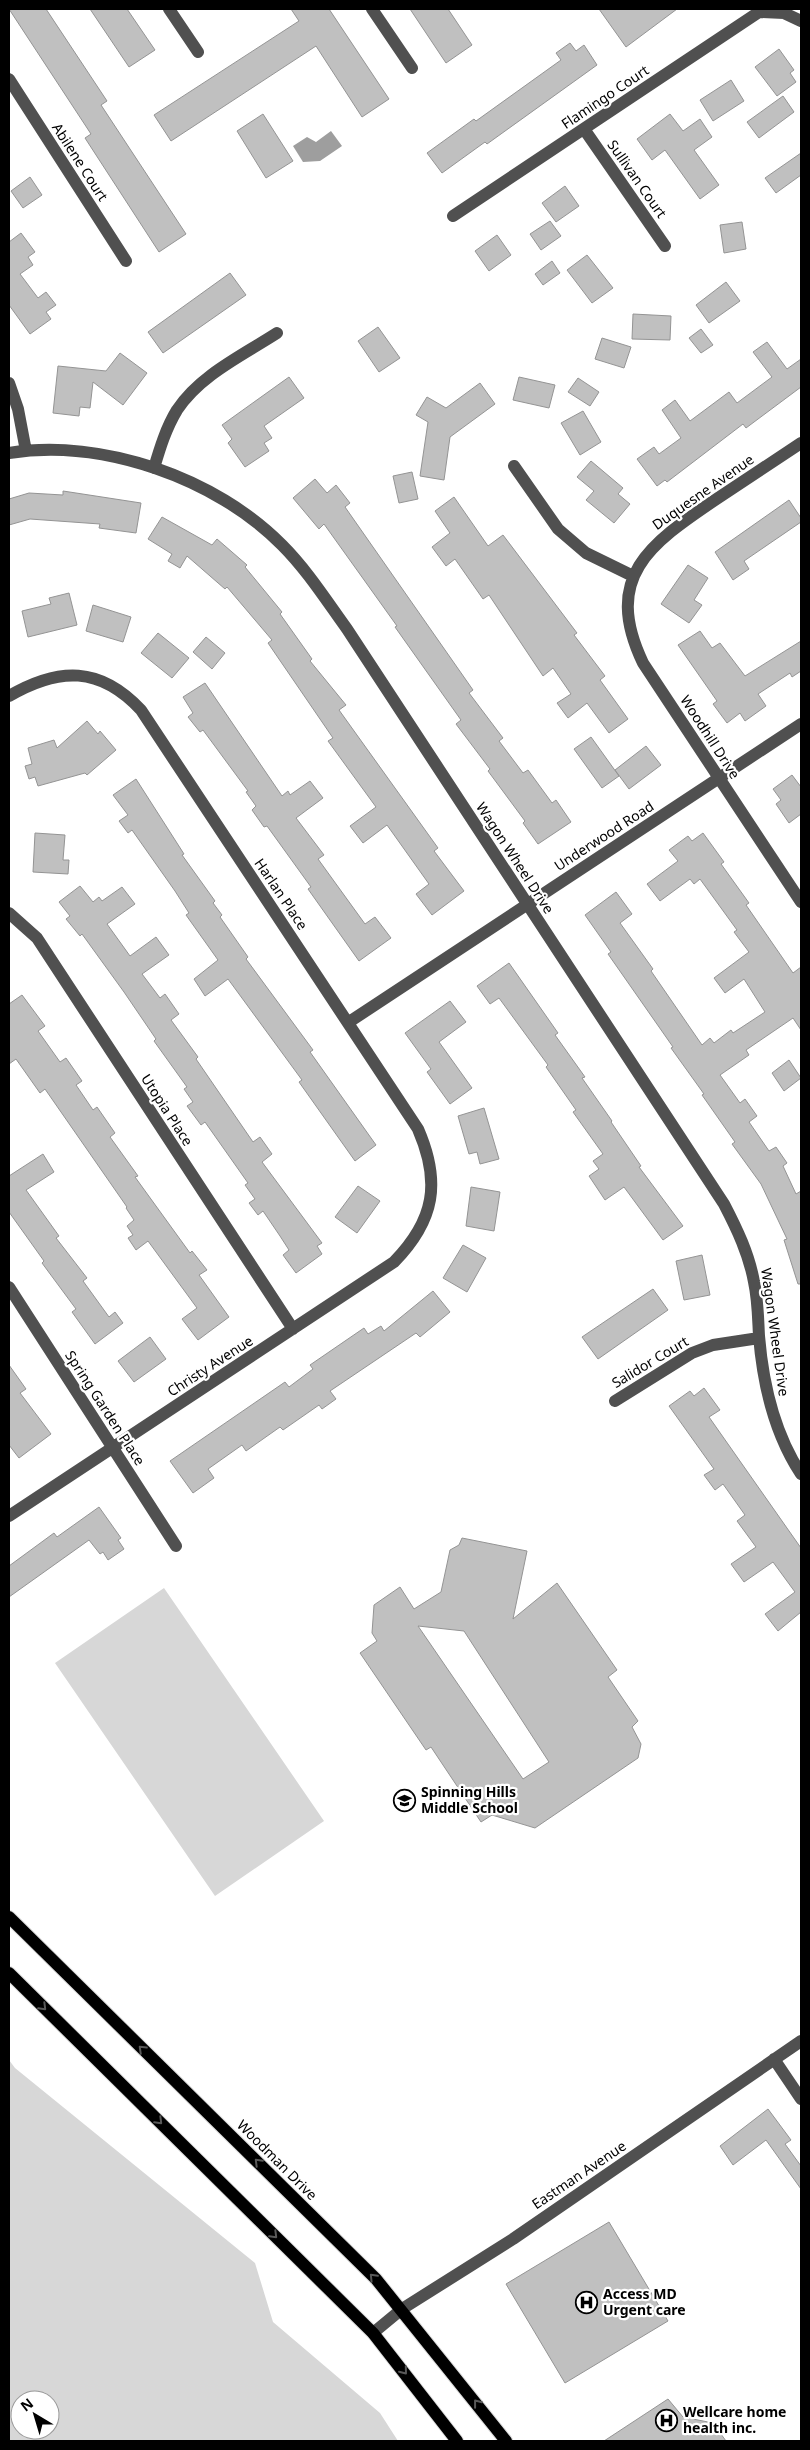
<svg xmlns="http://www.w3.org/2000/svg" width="810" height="2450" font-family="'Noto Sans',sans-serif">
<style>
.green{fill:#d7d7d7;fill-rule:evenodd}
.water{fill:#9e9e9e}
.building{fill:#c0c0c0;stroke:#949494;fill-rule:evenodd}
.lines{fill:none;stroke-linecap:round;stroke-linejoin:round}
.major-casing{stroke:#dbdbdb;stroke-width:14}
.minor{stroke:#505050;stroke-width:12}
.major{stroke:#000;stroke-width:12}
.oneway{stroke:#595959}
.labels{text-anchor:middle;stroke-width:4.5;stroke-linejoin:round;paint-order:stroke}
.street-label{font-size:14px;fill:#000;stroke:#fff}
.poi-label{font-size:14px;font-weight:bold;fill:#000;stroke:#fff;text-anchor:start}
</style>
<rect width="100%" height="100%" fill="#fff"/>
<!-- green -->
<path class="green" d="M164,1588L324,1821L215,1896L55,1663Z
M9,2060L15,2068L255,2263L273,2322L380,2413L398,2441H9ZM20,2400H50V2430H20Z"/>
<!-- water -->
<path class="water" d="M331,131L342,146L320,161L303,162L293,146L307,137L316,142Z"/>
<!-- building -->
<path class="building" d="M9,9H46L107,101L101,105L186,234L159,252L85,138L91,134Z
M90,9H127L155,50L129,67Z
M291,9H329L389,99L362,117L316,46L171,141L154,115L299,21Z
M410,9H448L472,45L446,63Z
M599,9H677L626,47Z
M570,43L576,51L584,45L597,65L487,144L485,142L442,173L427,153L474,119L476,121L561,60L556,53Z
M779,49L794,70L790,73L796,82L777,96L755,67Z
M731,80L744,101L713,121L700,100Z
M783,96L794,112L759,138L747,122Z
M263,114L293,161L266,178L237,131Z
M670,114L683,131L700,119L712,137L694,150L719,185L700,199L665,150L652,160L637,139Z
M801,153V175L776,193L765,178Z
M30,177L42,195L23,208L11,191Z
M565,186L579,206L556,222L542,203Z
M550,221L561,236L541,250L530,234Z
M742,222L746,249L724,253L720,225Z
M21,233L35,252L28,257L33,265L20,274L38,298L46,292L56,305L46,312L51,319L30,334L9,305V242Z
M497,235L511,255L489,271L475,251Z
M587,255L613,288L592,303L567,270Z
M552,261L560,273L543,285L535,274Z
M230,273L246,295L163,353L148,332Z
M726,282L740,301L709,323L696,305Z
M633,314L671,316L670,340L632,339Z
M378,327L400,358L379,372L358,341Z
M701,329L713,345L701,353L689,338Z
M602,338L631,347L624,368L595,359Z
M767,342L787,369L801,359V387L746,428L743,424L667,482L665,480L657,486L637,459L654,447L659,454L681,438L662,410L675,400L690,421L729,392L737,403L772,377L753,352Z
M120,353L147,373L123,405L93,382L90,408L80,407L79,416L53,413L58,366L106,371Z
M289,377L304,398L264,426L272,438L264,443L269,451L245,467L228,443L232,439L222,425Z
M519,377L555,385L549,408L513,400Z
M578,378L599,392L590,406L568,392Z
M480,383L495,404L450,437L444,480L420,476L428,422L416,415L427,397L446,408Z
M583,411L601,442L580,455L561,423Z
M591,461L623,488L618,494L630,504L614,523L586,500L594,491L577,477Z
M412,472L418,499L399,503L393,476Z
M315,479L327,493L336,485L350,503L345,507L473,690L469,693L503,738L499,741L523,773L528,770L552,803L556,800L571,822L538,844L523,823L525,821L488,771L490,769L456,724L461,720L395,627L397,626L324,524L319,529L293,498Z
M63,491L141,503L136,533L99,528L100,524L30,519L9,525V499L29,493L63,495Z
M454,497L488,546L503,535L577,633L574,635L605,676L600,680L628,719L609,733L587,703L568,718L557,703L571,694L553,668L543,676L489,595L483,599L455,559L446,566L432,547L450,533L435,511Z
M789,500L801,518V522L744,561L749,569L733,580L715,552Z
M162,517L212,545L217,539L247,565L245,567L282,612L280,614L312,659L310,661L346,705L339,710L438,848L434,851L464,891L432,915L416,894L429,884L387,825L363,843L350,826L376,807L328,741L333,738L268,643L272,640L227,587L225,589L187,556L180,568L168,561L172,554L148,539Z
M688,565L708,578L694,600L702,605L689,623L661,604Z
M69,593L77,625L28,637L22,611L51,604L49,598Z
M93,605L131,617L123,642L86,631Z
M700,631L712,648L720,643L745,676L801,641V671L792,677L790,673L758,694L766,706L745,721L740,713L727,723L713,704L717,701L678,645Z
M158,633L189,658L172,678L141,653Z
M206,637L225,653L212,669L193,652Z
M205,683L282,796L288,791L290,795L310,781L323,798L296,818L324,855L318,859L365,924L375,917L391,938L359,961L308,889L311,887L267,826L264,827L252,810L256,806L246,792L248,791L203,730L200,732L188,717L193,713L183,697Z
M87,721L98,734L100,731L116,750L87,775L85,773L38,786L35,777L29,779L25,766L32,764L28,748L54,740L57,748Z
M591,737L619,776L602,788L574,749Z
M646,746L661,765L629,789L615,770Z
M792,775L801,787V814L789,823L776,804L781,800L773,789Z
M136,779L184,854L182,855L215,901L213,903L222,915L220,917L248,957L246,959L313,1050L310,1052L376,1145L355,1161L299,1082L302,1080L228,979L205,996L194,979L218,960L186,915L189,913L175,891L132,830L128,833L119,821L128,815L113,795Z
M35,833L65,835L63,860H69L68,874L33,872Z
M703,833L724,862L721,864L749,903L746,905L793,973L801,967V1030L793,1018L746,1050L749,1055L720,1075L740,1103L745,1099L757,1116L749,1122L769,1151L776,1147L787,1163L783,1166L796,1194L801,1191V1284H798L784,1240L787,1239L761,1184L732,1144L735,1142L702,1095L704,1094L671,1048L673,1047L608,954L611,952L585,915L616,892L632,914L620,923L653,969L651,971L702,1045L710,1038L714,1043L731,1030L733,1033L765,1012L744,979L725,993L714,978L749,952L734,932L737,930L700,879L694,884L690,879L660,901L647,884L678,861L669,850L688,836L692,841Z
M80,886L93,902L99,897L102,901L122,887L135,904L107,924L130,956L156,937L169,955L142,974L160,998L165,994L179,1014L171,1020L198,1057L196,1059L253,1142L260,1137L272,1154L262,1162L322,1243L317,1246L322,1254L296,1273L283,1255L289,1250L280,1236L263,1211L258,1215L249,1203L255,1199L245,1185L248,1183L205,1122L201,1125L187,1106L193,1102L184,1089L187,1087L154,1041L156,1039L124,992L82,934L80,936L66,919L70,916L59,902Z
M509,963L558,1033L555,1035L585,1077L582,1078L612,1121L611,1122L641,1166L639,1167L683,1226L663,1240L624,1187L605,1200L589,1176L599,1169L593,1161L603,1154L573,1112L576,1110L546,1067L548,1065L499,998L490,1004L477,986Z
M22,995L45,1026L38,1031L60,1062L66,1058L82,1081L76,1085L93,1110L97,1107L115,1133L110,1137L138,1176L135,1177L190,1253L192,1251L207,1270L199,1275L229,1317L198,1340L182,1319L197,1308L148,1241L136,1250L128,1238L133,1235L127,1226L134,1220L126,1208L127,1207L45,1089L40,1093L16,1059L9,1064V1004Z
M450,1001L466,1022L439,1042L472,1088L450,1104L427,1072L431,1069L405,1033Z
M789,1060L801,1078L784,1091L772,1073Z
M484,1108L499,1159L480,1164L477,1152L469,1154L458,1116Z
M43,1154L54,1172L26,1190L59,1236L56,1238L87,1278L83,1281L109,1317L115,1312L123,1323L95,1344L72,1312L76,1309L42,1263L44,1261L9,1212V1176Z
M358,1186L380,1201L357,1233L335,1217Z
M471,1187L500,1192L494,1231L466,1226Z
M463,1245L486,1258L467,1292L443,1278Z
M702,1255L710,1295L684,1300L676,1261Z
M653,1289L668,1310L598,1359L582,1337Z
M433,1291L450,1312L420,1337L416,1333L330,1391L336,1399L322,1409L319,1405L283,1430L280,1427L246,1451L242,1445L208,1469L214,1478L193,1493L170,1461L285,1382L289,1387L313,1369L310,1365L364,1328L368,1334L381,1326L384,1331Z
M150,1337L166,1359L134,1382L118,1361Z
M9,1365L26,1389L20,1393L51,1434L19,1458L9,1445Z
M704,1388L720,1410L709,1417L801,1548V1612L778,1631L765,1614L795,1592L773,1562L744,1582L731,1564L756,1547L737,1521L745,1515L723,1484L715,1490L704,1475L714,1469L669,1406L690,1391L694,1396Z
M99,1507L121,1538L118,1540L124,1549L108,1560L103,1552L100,1554L89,1540L9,1597V1566L54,1533L57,1537Z
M462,1538L527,1551L513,1619L557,1583L617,1670L608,1677L638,1721L632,1727L641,1744L638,1758L535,1828L492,1815L481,1822L431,1747L426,1750L360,1653L377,1641L372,1633L374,1605L400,1587L414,1609L441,1592L450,1550L459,1545ZM418,1626L464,1631L549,1762L523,1779Z
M768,2109L791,2140L785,2144L801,2166V2189L766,2140L733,2165L720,2146Z
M609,2222L668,2321L565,2383L506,2284Z
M668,2399L683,2417L713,2423L726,2441H604Z"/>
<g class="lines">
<defs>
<path id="major" d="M9,1917L376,2279L506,2441
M9,1973L373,2333L457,2441"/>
</defs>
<!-- major casing -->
<use href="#major" class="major-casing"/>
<!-- minor -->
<path class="minor" d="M169,9L198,52
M372,9L412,68
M9,79L126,261
M584,129L665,246
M453,216L759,12L784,13L801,21
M9,383L18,409L26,451
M801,443C772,462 744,481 715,500C650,544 602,577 643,663L801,902
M9,453C102,438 216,478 282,545C307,570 326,600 347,629L724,1204C737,1229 749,1254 754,1282C758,1300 758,1318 759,1336C763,1385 774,1433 801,1474
M514,466L558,529L586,553L633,576
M154,468C160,448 166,428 177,410C200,375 243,355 277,333
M9,696C59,667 100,666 141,710L418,1129C441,1182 435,1220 394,1262L9,1516
M9,913L37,938L293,1329
M349,1022L801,724
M9,1287L176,1546
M615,1401L692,1353L713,1345L759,1338
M774,2059L801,2099
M373,2333L402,2309L513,2239L801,2041"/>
<!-- major -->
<use href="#major" class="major"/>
</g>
<!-- one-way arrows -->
<defs><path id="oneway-chevron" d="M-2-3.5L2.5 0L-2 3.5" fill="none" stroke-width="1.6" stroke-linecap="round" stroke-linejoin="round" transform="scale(1.25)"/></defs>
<g class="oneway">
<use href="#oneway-chevron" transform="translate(43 2007) rotate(45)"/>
<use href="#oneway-chevron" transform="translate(142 2049) rotate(-136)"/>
<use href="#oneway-chevron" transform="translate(159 2121) rotate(45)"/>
<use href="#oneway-chevron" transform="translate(258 2162) rotate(-135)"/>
<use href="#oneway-chevron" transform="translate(274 2235) rotate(45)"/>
<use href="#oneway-chevron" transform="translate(373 2277) rotate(-134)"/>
<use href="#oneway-chevron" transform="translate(404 2371) rotate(51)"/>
<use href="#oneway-chevron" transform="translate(477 2403) rotate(-128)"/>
</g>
<!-- icons -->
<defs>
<symbol id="school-ring" viewBox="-11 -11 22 22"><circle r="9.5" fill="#fff" stroke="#000" stroke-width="1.5"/><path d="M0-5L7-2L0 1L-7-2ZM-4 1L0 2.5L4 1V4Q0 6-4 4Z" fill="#000"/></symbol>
<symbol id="hospital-ring" viewBox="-11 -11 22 22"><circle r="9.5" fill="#fff" stroke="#000" stroke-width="1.5"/><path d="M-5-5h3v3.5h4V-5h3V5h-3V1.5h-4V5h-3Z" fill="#000"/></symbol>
</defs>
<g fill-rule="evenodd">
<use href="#school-ring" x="392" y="1788" width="25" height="25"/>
<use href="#hospital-ring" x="574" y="2290" width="25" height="25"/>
<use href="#hospital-ring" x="654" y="2408" width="25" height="25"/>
</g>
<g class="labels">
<!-- street labels -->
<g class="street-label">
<text transform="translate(605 97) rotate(-34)" y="5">Flamingo Court</text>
<text transform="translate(80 162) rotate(57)" y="5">Abilene Court</text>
<text transform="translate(637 179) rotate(55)" y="5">Sullivan Court</text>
<text transform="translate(703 492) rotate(-35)" y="5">Duquesne Avenue</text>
<text transform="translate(710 737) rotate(57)" y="5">Woodhill Drive</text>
<text transform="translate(604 836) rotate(-33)" y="5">Underwood Road</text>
<text transform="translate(515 858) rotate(57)" y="5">Wagon Wheel Drive</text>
<text transform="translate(281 894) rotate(56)" y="5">Harlan Place</text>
<text transform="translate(167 1110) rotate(57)" y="5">Utopia Place</text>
<text transform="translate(775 1332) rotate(82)" y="5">Wagon Wheel Drive</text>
<text transform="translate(650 1362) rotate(-31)" y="5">Salidor Court</text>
<text transform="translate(210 1366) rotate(-33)" y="5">Christy Avenue</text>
<text transform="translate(105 1408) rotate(57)" y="5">Spring Garden Place</text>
<text transform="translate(277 2160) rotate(45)" y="5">Woodman Drive</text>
<text transform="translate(579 2175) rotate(-34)" y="5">Eastman Avenue</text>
</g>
<!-- poi labels -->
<g class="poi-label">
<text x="421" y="1797">Spinning Hills<tspan x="421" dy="16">Middle School</tspan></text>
<text x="603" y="2299">Access MD<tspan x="603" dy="16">Urgent care</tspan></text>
<text x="683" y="2417">Wellcare home<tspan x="683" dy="16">health inc.</tspan></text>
</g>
</g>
<!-- border -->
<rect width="810" height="2450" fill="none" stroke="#000000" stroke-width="20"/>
<!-- north arrow -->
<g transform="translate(35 2415) rotate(322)"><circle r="24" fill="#ffffff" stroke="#999999"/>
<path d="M0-4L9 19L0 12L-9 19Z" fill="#000000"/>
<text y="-8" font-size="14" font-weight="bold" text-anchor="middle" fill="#000000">N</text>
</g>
</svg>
